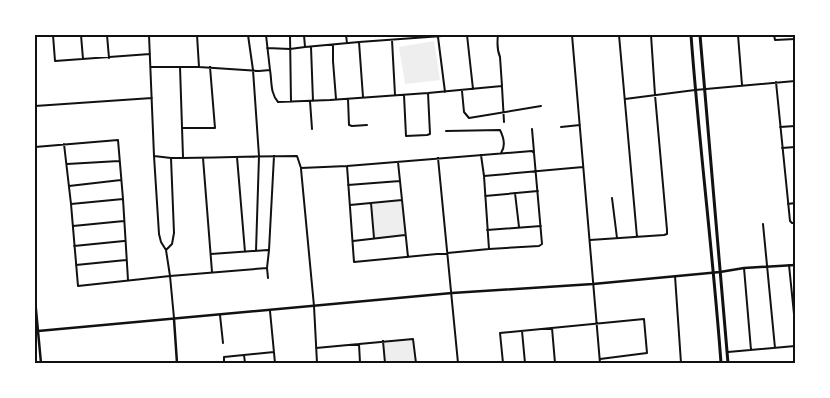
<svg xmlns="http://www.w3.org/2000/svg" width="830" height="398" font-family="'Asap Condensed',sans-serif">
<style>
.green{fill:#eee}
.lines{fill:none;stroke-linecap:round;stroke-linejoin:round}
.minor{stroke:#111;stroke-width:2}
.tertiary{stroke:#111;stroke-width:2.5}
.secondary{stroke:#111;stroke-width:3}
.neatline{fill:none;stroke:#111;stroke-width:2}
</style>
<rect width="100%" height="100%" fill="#fff"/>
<!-- green -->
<path class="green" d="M434,41L440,80L405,84L399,47Z
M402,200L406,235L374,239L371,203Z
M413,339L416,363H385L383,341Z"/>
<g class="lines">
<!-- minor -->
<path class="minor" d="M53,35L55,61L150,54
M81,35L83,59
M107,35L109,58
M149,35L154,156L171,158L174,233L172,244L166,250L170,276L174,318
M197,35L199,67
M248,35L253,70L259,156L256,251
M266,35L270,70
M290,35L291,102
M304,35L305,47L359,42
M346,35L347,43
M467,35L473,89
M572,35L600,363
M619,35L637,237
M738,35L742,85
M774,35L775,40L795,39
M438,37L445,92
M392,40L395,95
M333,45V61L336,99
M311,47L313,101
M267,48L290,49L305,47
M151,67H199L259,71L270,70C272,81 270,93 278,102L330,100L428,93L502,86L500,57C497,50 497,43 498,35
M180,67L183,157
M776,82L790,221L792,223H795
M502,87L504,122
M462,91L464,112L469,118L541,106
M404,95L406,136L427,135L430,134L428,93
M363,97L359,42L456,35
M348,99L349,125L352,126L367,125
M625,99L695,90L795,81
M310,101L312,129
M35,106L152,98
M561,127L580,125
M780,127L795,126
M182,128H215L210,67
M532,129L534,152
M446,131L500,130C504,138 506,146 501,153
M64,144L71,204L78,286L170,276L267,268L269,250L274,156
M35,147L118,140L123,199L128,280
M782,148L795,147
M481,155L484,176L489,249
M154,156L159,234L161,242L166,250
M237,157L245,252
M171,158C213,158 255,156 297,156L301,168L347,166L532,151L534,153L542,244L539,246L489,249L354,262L347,166
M203,158L212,272
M438,158L458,363
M398,162L408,257
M67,164L119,161
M301,169L314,306L317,363
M484,176L583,167
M348,185L400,181
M69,186L121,180
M515,193L519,227
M485,196L538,191
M612,198L617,238
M371,203L374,238
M71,204L123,199
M788,204L795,203
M350,205L402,200
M763,224L775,348
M73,226L124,221
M487,230L541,226
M590,240L664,235L667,234V230L655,95L651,35
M353,241L405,235
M74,246L124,241
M211,254L268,250
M76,265L126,260
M789,265L795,324
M267,268L268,278
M744,268L751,350
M675,276L681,363
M270,311L275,363
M220,315L223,343
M552,328L555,363
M522,331L525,363
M383,341L385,363
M359,344L360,363
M316,348L413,339L416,363
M728,352L795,346
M244,355L245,363
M224,363V357L274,352
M503,363L500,333L644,319L647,353L600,359"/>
<!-- tertiary -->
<path class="tertiary" d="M35,299L41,363
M174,319L177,363
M38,331L452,293L593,284L720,272L744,268L795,265"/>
<!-- secondary -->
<path class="secondary" d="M691,35C699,144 713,253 721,363
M700,35L728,363"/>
</g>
<!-- border -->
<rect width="830" height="398" fill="none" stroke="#ffffff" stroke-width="72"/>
<rect x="36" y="36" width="758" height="326" class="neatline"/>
</svg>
